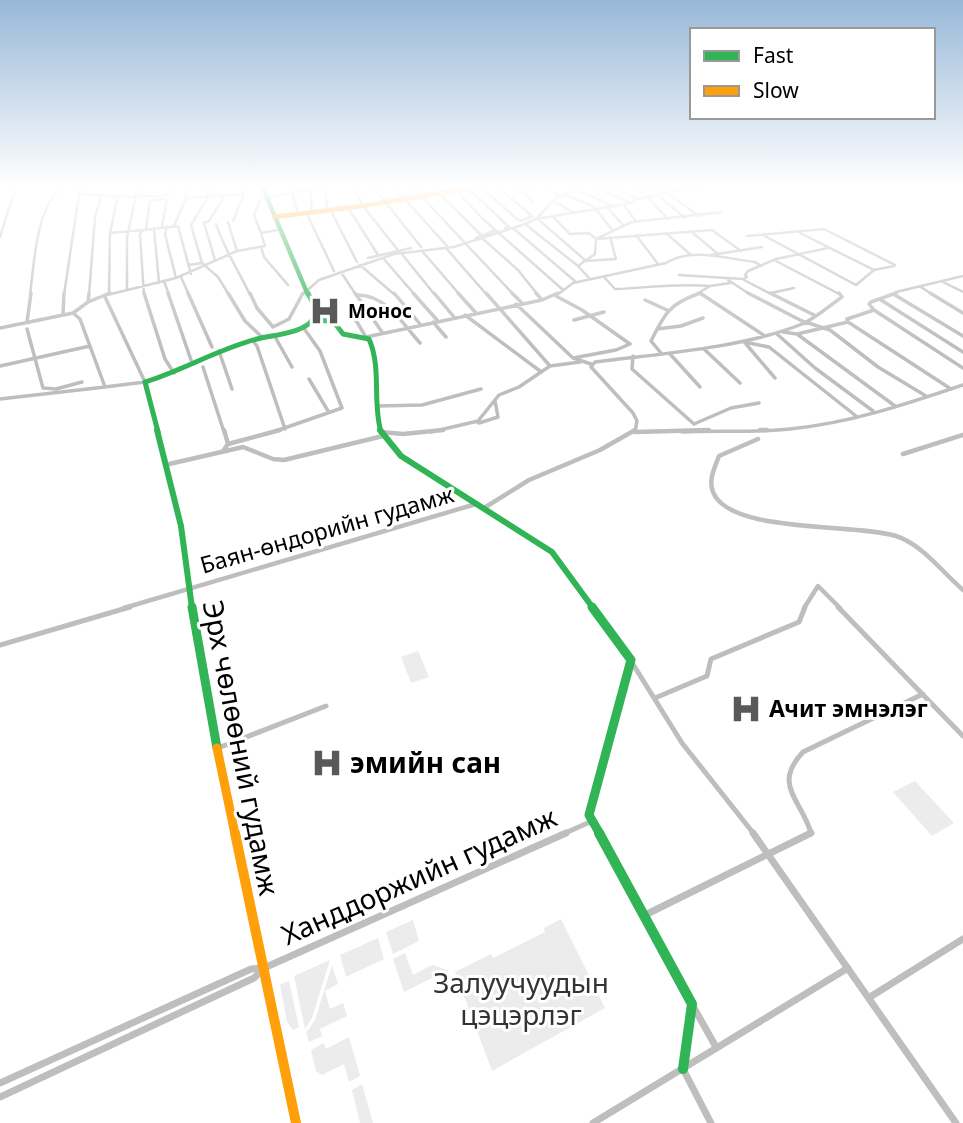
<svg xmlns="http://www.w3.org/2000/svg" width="963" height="1123" font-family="'Noto Sans',sans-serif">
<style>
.green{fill:#ececec}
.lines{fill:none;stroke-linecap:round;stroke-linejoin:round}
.canal{stroke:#bfbfbf;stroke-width:4.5}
.street-far4{stroke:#bebebe;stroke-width:2.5}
.street-far3{stroke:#bebebe;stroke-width:3.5}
.street-far2{stroke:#bebebe;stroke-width:4.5}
.street-far1{stroke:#bebebe;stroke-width:5}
.street{stroke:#bebebe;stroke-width:7}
.fast-far4{stroke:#30b455;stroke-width:4.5}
.fast-far3{stroke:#30b455;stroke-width:5}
.fast-far2{stroke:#30b455;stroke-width:6}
.fast-far1{stroke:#30b455;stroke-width:9}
.fast{stroke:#30b455;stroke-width:10}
.slow-far2{stroke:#ff9f0a;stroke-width:4.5}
.slow-far1{stroke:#ff9f0a;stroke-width:9}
.slow{stroke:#ff9f0a;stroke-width:10}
.labels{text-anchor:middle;stroke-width:6;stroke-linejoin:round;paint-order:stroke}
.far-poi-label{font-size:19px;font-weight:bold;fill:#000;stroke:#fff;text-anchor:start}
.street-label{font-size:23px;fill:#000;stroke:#fff}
.poi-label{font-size:23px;font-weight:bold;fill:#000;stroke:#fff;text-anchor:start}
.near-street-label{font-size:28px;fill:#000;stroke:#fff}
.near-poi-label{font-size:28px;font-weight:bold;fill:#000;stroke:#fff;text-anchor:start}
.near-park-label{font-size:28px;fill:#333;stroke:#fff}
</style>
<rect width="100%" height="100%" fill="#fff"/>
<!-- green -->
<path class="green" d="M418,651L429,677L411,683L401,657Z
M915,781L954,823L932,836L893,792Z
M561,919L605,1008L492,1071L455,972L491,954L493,958L545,932L544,928Z
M413,920L419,941L393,954L386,932Z
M378,938L384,959L346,977L340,955Z
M405,953L413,975L432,965L448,970L404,992L393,959Z
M330,960L312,1018L305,1029L294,976Z
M332,965L338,984L325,991L330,1009L343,1003L347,1016L320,1029L322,1036L309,1042L306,1033L315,1020Z
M289,981L299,1027L293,1030L287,1022L280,985Z
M349,1037L360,1076L349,1082L344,1064L322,1075L316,1071L311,1050L324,1043L326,1049Z
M362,1084L373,1123H360L352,1090Z"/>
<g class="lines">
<!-- canal -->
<path class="canal" d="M758,439L719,456C715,467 708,480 713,492C729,534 857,523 896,536C923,545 942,572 963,590"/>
<!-- street-far4 -->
<path class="street-far4" d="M81,186L79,194L135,197
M208,186V197L191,225L202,263L218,277L229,295
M239,186L243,193
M310,186L312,214
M353,186L363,206L397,249
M373,186L421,247
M393,186L447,246
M412,186L466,244
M432,186L481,235
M452,186L484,220L562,289
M466,186L509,227L505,228
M480,186L517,219L521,221L532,216
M497,186L533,217
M514,186L533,201
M527,186L534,192
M542,186L561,197
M591,186L629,202
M612,186L636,199
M633,186L649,196
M651,186L662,193
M325,187L327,211
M576,189L610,205
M292,192L298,215
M667,193L699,216
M186,195L187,186
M567,195L594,207
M658,195L685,218
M136,196H158
M160,197L169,193L170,186
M647,197L668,219
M267,198L326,186
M260,201L254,215L261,233
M554,201L574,213
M623,204L635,220
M606,206L623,225
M595,208L613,231
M349,209L378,255
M331,211L357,262
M307,214L334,271
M553,217L570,234L589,233L596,239L632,222L722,212
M536,219L631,203L637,199L700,186
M539,220L585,260
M233,221L244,194
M228,222L237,251
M216,224C224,249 239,271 250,295
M525,224L578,266
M167,226L165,234L176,278
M174,226L186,198L244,194
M154,228L159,283
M146,229L150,200L167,199L162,226
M514,229L576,282
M110,233L142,230
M666,233L691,255
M693,233L718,254
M800,233L874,270L894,266
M636,235L658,264
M763,235L856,285L874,270
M747,236L824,229L895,265
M0,237L16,186
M476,238L494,231
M483,239L518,270L538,295
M466,244L514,295
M261,247L264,257L288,285
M446,248L487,295
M422,251L460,295
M401,253L435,295
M711,255L762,247
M368,258L411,248
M383,258L415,295
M215,260L204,223L209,221L224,197
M584,261L616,259L610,237
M776,261L841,295
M188,265L202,263
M360,265L395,295
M341,272L356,295
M679,275L743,279L747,277L745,275L748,271L776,259L828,248
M181,277L189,295
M604,277L615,289C646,288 678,283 709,286
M590,279L578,266L595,254L596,239L712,230L741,251
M728,280L751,295
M744,280L773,295
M164,281L169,295
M941,281L963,292
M921,287L933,295
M127,289V237L138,186
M109,293L110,233L118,196
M700,293L702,295
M771,293L794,288
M30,295C34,264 36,204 64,186
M64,295L79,194
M89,295L95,217L102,195
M107,295L176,278L237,251L265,246L261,233L278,230
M144,295L140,234L143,230L178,226L191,274
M302,295L319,280L394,254L454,247L525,224L536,219L554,200L580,186
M557,295L573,283L666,263C690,247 728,259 755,262L761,266
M695,295L710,286L730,283
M895,295L896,292L963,276"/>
<!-- street-far3 -->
<path class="street-far3" d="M144,293L165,359L174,373
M168,293L191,360
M188,293L212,347
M228,293L245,321L263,338
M250,293L257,308L273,327L289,319L303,293
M355,293L382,332
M394,293L420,324
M413,293L437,320
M434,293L454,317
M458,293L476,313
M486,293L550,366L580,362
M512,293L522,303
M536,293L542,300
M700,293L765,336
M748,293L802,321L830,330L878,367L926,396
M770,293L814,315
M930,293L963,313
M358,295C386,295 403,324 420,343
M895,295L963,336
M556,296L582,310L630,344L616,350L573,358
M645,300L667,310
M881,300L963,352
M88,302L89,293
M516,304L573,358L591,364
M874,310L963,368
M73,313L80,319L105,387L145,382L105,297
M352,314L366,337L542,300L558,293
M63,315L64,293
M465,315L540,371
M574,320L604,312
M27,322L31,293
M433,322L446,337
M848,322L951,389
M0,328L73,313L88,302L110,293
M27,329L43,388L56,389L82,382
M657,329L681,326L703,318
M783,332L797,334L895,406
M777,334L815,368L873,411
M797,334L848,322L847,319L874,310L869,304L871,302L896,293
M274,335L292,367
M252,340L257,346L285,429
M744,342L769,347L856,416
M746,344L775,378
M704,349L740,383
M219,351L232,389
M661,353L651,341C665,313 669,304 700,293
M670,354L700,387
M633,356L632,369L694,424
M0,366L90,346
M203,367L224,432
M309,379L328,411
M0,399L105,387
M378,406L422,405L481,389
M479,423L498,417L495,401
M694,424L731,408L759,403
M273,432L342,408L320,351L303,327
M431,432L478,421L499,395L519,387L550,366
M635,432L637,421L633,413L591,367L595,362C658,354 743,348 802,324C816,318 829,306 842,297L839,293
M682,432C718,430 754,433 790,429C850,423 907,404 963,385"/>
<!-- street-far2 -->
<path class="street-far2" d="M760,430H767
M381,432L403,434L443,430
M635,432L709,430
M228,444L280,430
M223,451L228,444L224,430
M903,454L963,435
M165,465L243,447L273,459L284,460L383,436
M484,508L529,480L600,450L635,430
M124,608L476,504
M804,608L818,586L840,608"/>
<!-- street-far1 -->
<path class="street-far1" d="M838,607L963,736
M0,645L130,607
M631,661L682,743L754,834
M655,698L707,676L711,659L799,622L805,607
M218,748L326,706
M563,834L590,822
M808,834L811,833C801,799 772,785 803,752L923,694"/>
<!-- street -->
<path class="street" d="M753,833L956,1123
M643,916L811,833
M870,997L963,939
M694,1008L716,1047
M683,1069L711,1123
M0,1083L251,969L263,968
M0,1097L254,978L264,968L566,833
M593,1123L848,968"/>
<!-- fast-far4 -->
<path class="fast-far4" d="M262,186L308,295"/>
<!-- fast-far3 -->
<path class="fast-far3" d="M313,319L334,322L343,334L369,339C382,369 372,401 381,432
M158,432L145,382C184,370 218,349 257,339C272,335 305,333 313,319C318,311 311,300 308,293"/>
<!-- fast-far2 -->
<path class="fast-far2" d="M157,430L181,526L192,608
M380,430L401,456L552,552L593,608"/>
<!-- fast-far1 -->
<path class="fast-far1" d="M192,607L217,748
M592,607L631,660L589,815L600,834"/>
<!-- fast -->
<path class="fast" d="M599,833L692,1004L683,1069"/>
<!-- slow-far2 -->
<path class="slow-far2" d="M274,217L363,206L482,186"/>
<!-- slow-far1 -->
<path class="slow-far1" d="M217,748L235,834"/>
<!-- slow -->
<path class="slow" d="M235,833L296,1123"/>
</g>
<!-- sky -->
<linearGradient id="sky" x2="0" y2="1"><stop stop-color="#97b8d8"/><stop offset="0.54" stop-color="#fff"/><stop offset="1" stop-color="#fff" stop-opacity="0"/></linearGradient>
<rect width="963" height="344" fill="url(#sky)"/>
<!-- icons -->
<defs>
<symbol id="hospital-bare" viewBox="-9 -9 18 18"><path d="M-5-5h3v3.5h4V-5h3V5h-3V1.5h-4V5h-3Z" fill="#595959" stroke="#fff" stroke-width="2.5" paint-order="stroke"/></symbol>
</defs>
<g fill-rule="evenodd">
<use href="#hospital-bare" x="303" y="289" width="44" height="44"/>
<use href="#hospital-bare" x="724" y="687" width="44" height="44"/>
<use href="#hospital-bare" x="305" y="741" width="44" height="44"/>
</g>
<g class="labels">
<!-- far-poi labels -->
<g class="far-poi-label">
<text x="348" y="318">Монос</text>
</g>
<!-- street labels -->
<g class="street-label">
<text transform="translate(327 530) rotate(-16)" y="8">Баян-өндорийн гудамж</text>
</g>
<!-- poi labels -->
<g class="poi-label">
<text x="769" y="717">Ачит эмнэлэг</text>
</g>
<!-- near-street labels -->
<g class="near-street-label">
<text transform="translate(241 748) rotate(79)" y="10">Эрх чөлөөний гудамж</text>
<text transform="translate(419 876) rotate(-24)" y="10">Ханддоржийн гудамж</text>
</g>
<!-- near-poi labels -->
<g class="near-poi-label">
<text x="350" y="773">эмийн сан</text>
</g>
<!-- near-park labels -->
<g class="near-park-label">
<text x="521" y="993">Залуучуудын<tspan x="521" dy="32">цэцэрлэг</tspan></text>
</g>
</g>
<!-- legend -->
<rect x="690" y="28" width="245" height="91" fill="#ffffff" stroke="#999999" stroke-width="2"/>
<rect x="704" y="51" width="35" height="10" fill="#30b455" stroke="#999999" stroke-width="2"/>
<text x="753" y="63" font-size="21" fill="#000000">Fast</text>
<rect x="704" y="86" width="35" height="10" fill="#ff9f0a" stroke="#999999" stroke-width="2"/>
<text x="753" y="98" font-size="21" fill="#000000">Slow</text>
</svg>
